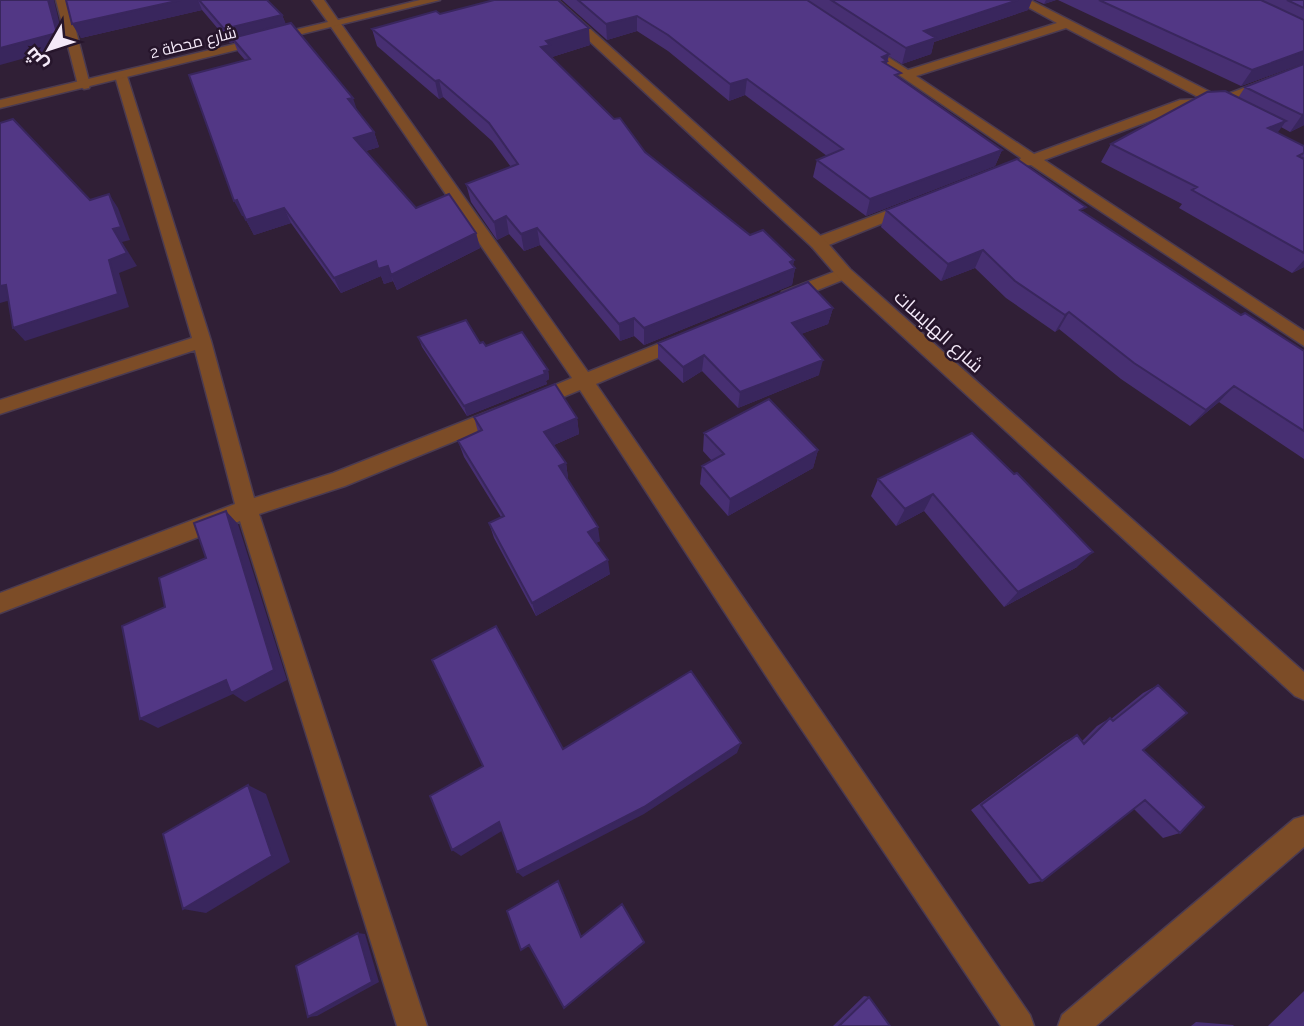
<svg xmlns="http://www.w3.org/2000/svg" width="1304" height="1026" font-family="Raleway,Cairo,sans-serif">
<style>
.lines{fill:none;stroke-linecap:round;stroke-linejoin:round}
.minor-casing{stroke:#4b3b51;stroke-width:3}
.tertiary-casing{stroke:#4b3b51;stroke-width:3}
.minor{fill:#7c4c27;fill-rule:evenodd}
.tertiary{fill:#7c4c27;fill-rule:evenodd}
.wall{fill:#472f72}
.shaded-wall{fill:#39265d}
.building{fill:#523785;stroke:#39265d;stroke-width:2}
.labels{text-anchor:middle;stroke-width:5;stroke-linejoin:round;paint-order:stroke}
.far-street-label{font-size:16px;fill:#f4e9f8;stroke:#26152b}
.street-label{font-size:19px;fill:#f4e9f8;stroke:#26152b}
</style>
<rect width="100%" height="100%" fill="#301f36"/>
<g class="lines">
<defs>
<path id="minor" d="M56,0H68L90,85L89,88L84,89L78,85Z
M1015,0H1030L1220,97L1304,65V73L1224,105L1187,107L1044,160L1304,331V346L1031,165H1020L1018,162L1021,158L858,47L868,44L908,70L1057,23ZM1066,28L1202,99L1180,100L1034,154L916,76Z
M331,21H339L588,372L678,336H690L693,340L690,344L596,384L1030,1015L1034,1026H1001L778,694L580,390L536,408L529,406L527,401L529,396L572,378L329,24Z
M121,72L127,76L211,341L254,498L333,473L495,409L502,407L509,409L512,414L509,419L345,486L259,514L427,1026H397L240,521L0,613V593L235,504L195,350L0,414V400L192,338L115,76Z
M910,202L915,204L918,207L915,210L824,247H812L810,243L812,239Z
M844,268L852,273L850,277L788,302L780,296L782,292Z
M1304,816V847L1096,1026H1058L1062,1015L1294,819Z"/>
<path id="tertiary" d="M312,0H324L338,20L420,0H440L0,108V100L328,22Z
M545,0H558L824,239L850,269L1304,672V700L1295,696L838,277L812,247Z"/>
</defs>
<!-- minor casing -->
<use href="#minor" class="minor-casing"/>
<!-- tertiary casing -->
<use href="#tertiary" class="tertiary-casing"/>
<!-- minor -->
<use href="#minor" class="minor"/>
<!-- tertiary -->
<use href="#tertiary" class="tertiary"/>
</g>
<!-- wall -->
<path class="wall" d="M66,0H267L282,15L286,25L374,132L379,147L366,151L416,208L476,233L480,248L397,290L393,281L384,284L381,276L341,293L291,223L254,235L244,216H242L245,60L238,52L234,42L230,43L202,10L81,38Z
M562,0H1032L1028,10L934,42L931,54L902,64L889,56L887,64L899,78L1002,150L995,166L866,216L813,177L817,160L827,156L745,95L729,101L668,51L637,31L607,40Z
M1035,0H1056L1044,4Z
M1058,0H1304V63L1241,86Z
M440,14L590,45L552,57L645,152L750,235L794,260L793,265L795,268L792,285L644,345L634,336L620,341L540,245L524,251L509,234L497,240L471,202L466,184L511,167L492,141L443,97L439,99L377,46L372,29Z
M1304,64V125L1290,132L1281,127L1277,133L1304,146V157L1303,159H1304V267L1292,273L1179,208L1182,204L1101,162L1111,144L1238,98L1245,87Z
M886,210L1083,212L1241,315L1304,351V459L1219,402L1190,426L1121,379L1059,329L1055,332L1006,298L975,268L941,281L881,227Z
M833,308L828,324L801,334L819,375L738,408L702,371L683,383L658,359V343Z
M418,337L480,343L486,346L548,370L549,379L546,381L547,384L467,416L422,347Z
M474,417L577,418L579,434L554,445L566,463L568,478L567,479L600,541L596,543L610,574L536,616L494,538L489,523L501,517L464,457L458,441L478,432Z
M704,433L818,450L813,468L728,516L700,484L702,466L712,461L703,451Z
M1014,474L1077,567L1004,607L924,511L896,526L871,496L878,479Z
M1158,685L1143,750L1180,833L1163,838L1134,809L1042,881L1029,884L971,810L1064,742L1077,735L1082,741L1097,726L1110,718L1111,719L1143,693Z
M1304,991V1026H1268Z
M864,996L869,997L890,1026H833Z
M1196,1022L1233,1025L1234,1026H1191Z"/>
<!-- shaded-wall -->
<path class="shaded-wall" d="M48,0H54L65,47L0,65V48Z
M181,0H198L202,10L81,38L72,24Z
M1018,0H1032L1028,10L934,42L931,54L902,64L906,48L924,31Z
M1046,0H1056L1044,4Z
M282,15L288,29L232,38L234,42L230,43L224,29Z
M637,16V31L607,40L606,24Z
M589,28L590,45L552,57L541,47L546,41Z
M1304,51V63L1241,86L1252,70Z
M889,54L883,77L882,57Z
M747,79L745,95L729,101L730,84Z
M439,80L443,97L439,99L435,81Z
M353,98L358,113L348,99Z
M1304,114V125L1290,132L1302,115Z
M1286,121L1273,139L1268,128Z
M374,132L379,147L359,153L354,138Z
M1002,150L995,166L866,216L870,199Z
M109,194L118,208L130,240L122,242L137,266L119,273L129,307L25,341L13,328L109,260L113,229Z
M237,200L245,215L242,216L234,201Z
M284,208L291,223L254,235L246,220Z
M506,216L509,234L497,240L494,222Z
M537,228L540,245L524,251L521,234Z
M476,233L480,248L397,290L391,275Z
M983,250L975,268L941,281L948,264Z
M794,260L792,269L795,268L792,285L644,345V328Z
M1304,260V267L1292,273Z
M376,261L388,266L393,281L384,284L381,276L341,293L334,278Z
M6,285L18,298L0,303V286Z
M833,308L828,324L788,339L792,323Z
M1069,312L1059,329L1055,332L1065,315Z
M634,318V336L620,341L619,324Z
M704,355L702,371L683,383V367Z
M823,360L819,375L738,408L740,392Z
M548,370L549,379L546,381L547,384L467,416L464,406Z
M1234,386L1219,402L1190,426L1206,410Z
M577,418L579,434L547,448L544,432Z
M818,450L813,468L728,516L730,499Z
M566,463L568,478L562,481L559,466Z
M933,494L924,511L896,526L905,509Z
M226,511L238,524L287,680L245,702L233,694L158,728L140,719Z
M598,527L600,541L590,546L588,532Z
M1093,552L1077,567L1004,607L1018,592Z
M608,560L610,574L536,616L532,603Z
M741,743L737,753L644,814L523,877L517,872Z
M248,785L266,794L290,862L206,913L183,909Z
M499,822L505,829L461,856L452,850Z
M558,881L560,884L582,938L581,937Z
M358,933L365,934L379,982L317,1016L308,1017Z
M644,942L645,943L566,1007L564,1008Z"/>
<!-- building -->
<path class="building" d="M0,0H48L57,33L0,48Z
M66,0H181L72,24Z
M199,0H267L282,15L224,29Z
M494,0H558L589,28L546,41L550,45L541,47L614,119L620,118L645,152L750,235L763,230L794,260L790,262L795,268L644,328L634,318L619,324L537,228L521,234L506,216L494,222L466,184L518,164L489,123L439,80L435,81L372,29L436,11L440,14Z
M578,0H807L889,54L882,57L887,61L883,62L901,73L895,75L1002,150L870,199L817,160L843,149L747,79L730,84L668,35L637,16L606,24Z
M831,0H1018L924,31L936,38L906,48Z
M1099,0H1261L1304,20V51L1252,70Z
M1287,0H1304V8Z
M291,23L353,98L348,99L374,132L354,138L416,208L449,194L476,233L391,275L388,266L378,269L376,261L334,278L284,208L246,220L237,200L234,201L189,75L250,59L232,38Z
M1304,64V114L1302,115L1245,87Z
M1225,91L1286,121L1268,128L1304,146V153L1298,156L1304,159V253L1192,190L1197,187L1111,144L1207,92Z
M13,119L90,200L109,194L121,227L113,229L127,253L109,260L118,294L13,328L6,285L0,286V123Z
M1017,159L1086,207L1080,210L1241,315L1245,313L1304,351V431L1234,386L1206,410L1134,363L1069,312L1065,315L1015,281L983,250L948,264L886,210Z
M808,282L833,308L792,323L823,360L740,392L704,355L683,367L658,343Z
M466,320L480,343L483,342L486,346L522,332L548,370L544,371L545,374L464,406L418,337Z
M555,384L577,418L544,432L566,463L559,466L598,527L588,532L608,560L532,603L489,523L504,516L458,441L482,430L474,417Z
M769,399L818,450L730,499L702,466L724,454L704,433Z
M972,433L1014,474L1017,473L1093,552L1018,592L933,494L905,509L878,479Z
M226,511L274,670L231,693L226,680L140,719L122,626L165,607L159,578L206,558L194,523Z
M496,626L563,749L691,671L741,743L644,807L517,872L499,822L452,850L430,796L483,766L432,660Z
M1158,685L1187,713L1143,750L1204,807L1180,833L1145,800L1042,881L981,805L1077,735L1084,744L1110,718L1113,721Z
M248,785L272,856L183,909L163,834Z
M558,881L581,937L622,904L644,942L564,1008L529,945L521,950L507,911Z
M358,933L372,982L308,1017L296,966Z
M869,997L890,1026H839Z"/>
<g class="labels">
<!-- far-street labels -->
<g class="far-street-label">
<text transform="translate(193 42) rotate(-14)" y="6">شارع محطة 2</text>
</g>
<!-- street labels -->
<g class="street-label">
<text transform="translate(939 331) rotate(42)" y="7">شارع الهايسات</text>
</g>
</g>
<!-- north arrow -->
<g transform="translate(49 49) rotate(231)" stroke="#26152b" stroke-width="5" paint-order="stroke">
<path d="M0-5L12 26L0 18L-12 26Z" fill="#f4e9f8"/>
<text y="-10" font-size="19" font-weight="bold" text-anchor="middle" fill="#f4e9f8">ش</text>
</g>
</svg>
